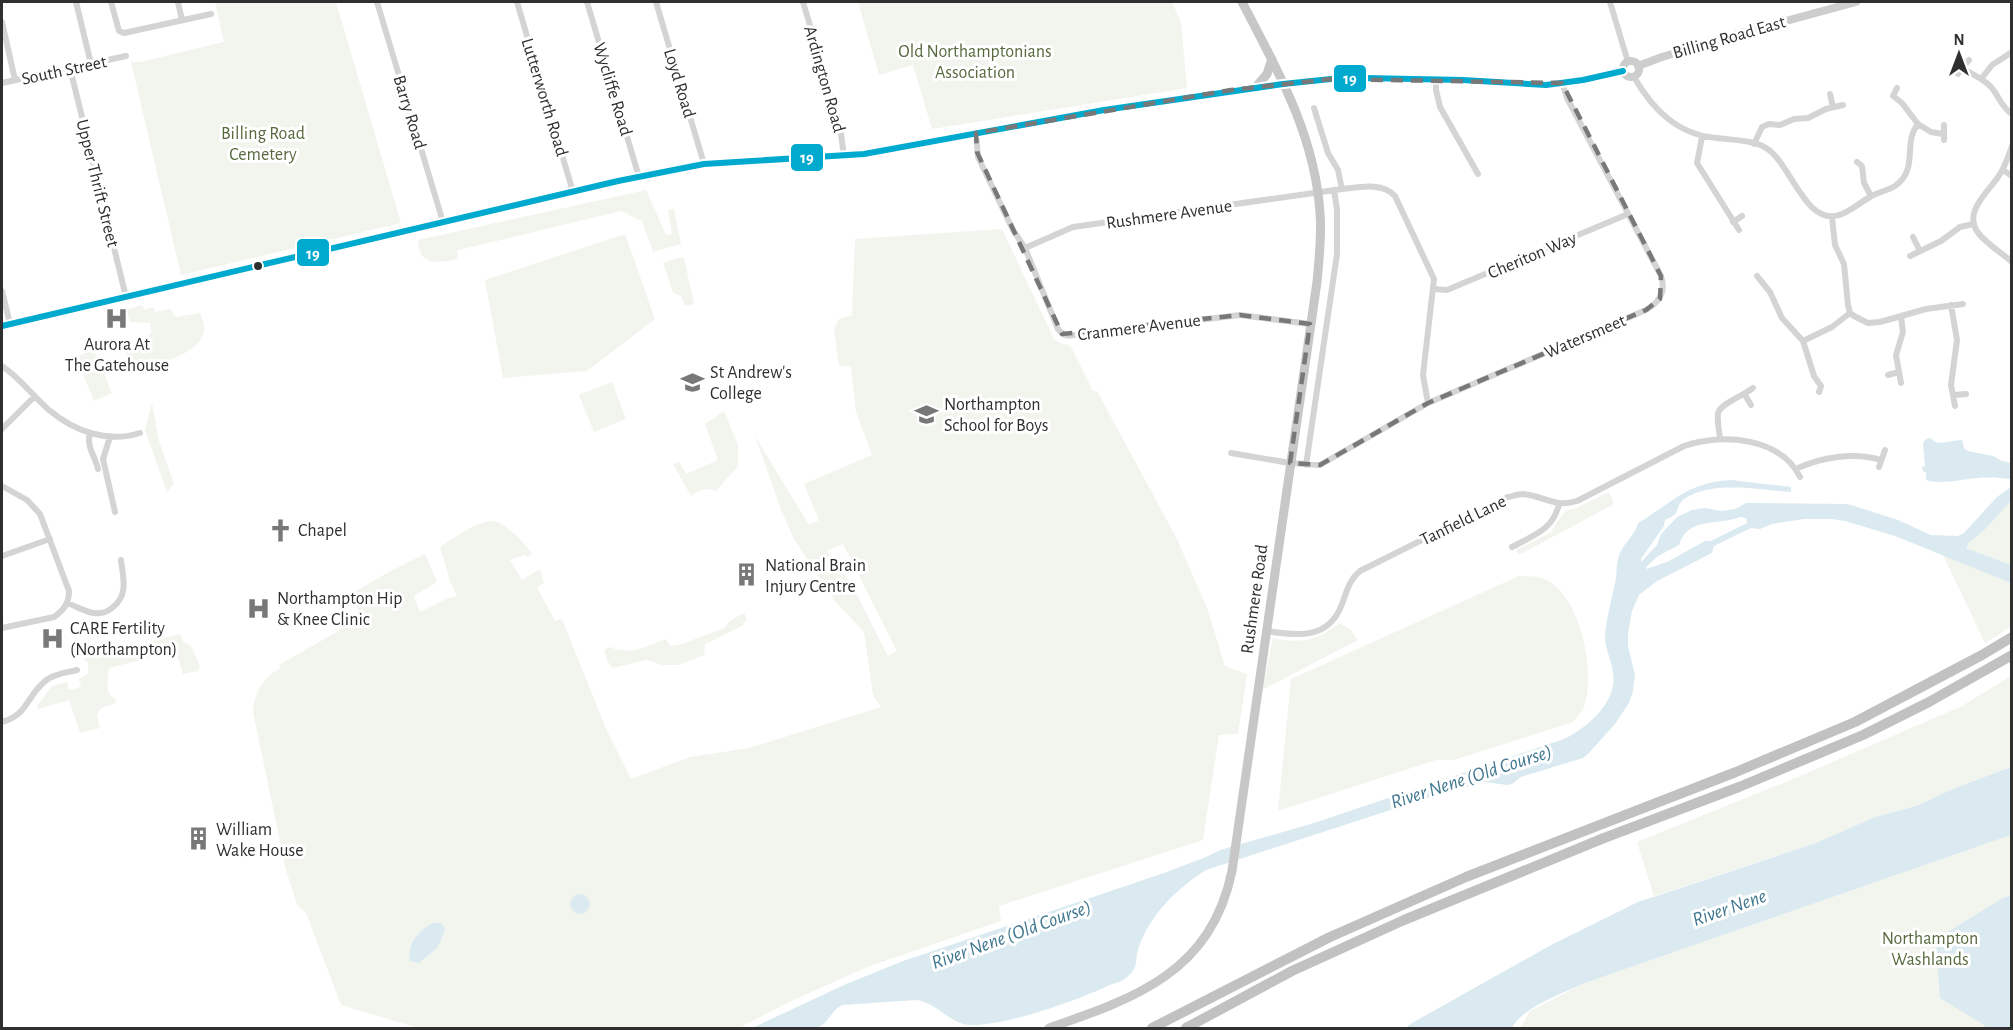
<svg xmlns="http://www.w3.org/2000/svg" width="2013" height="1030" font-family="'Alegreya Sans',sans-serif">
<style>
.green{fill:#f2f5ed;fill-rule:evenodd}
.water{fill:#dbeaf1;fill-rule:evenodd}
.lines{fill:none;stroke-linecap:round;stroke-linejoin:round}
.street{stroke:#d4d4d4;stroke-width:6}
.secondary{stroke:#cdcdcd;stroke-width:8}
.primary{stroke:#c7c7c7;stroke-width:9}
.highway{stroke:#c1c1c1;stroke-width:10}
.bus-1-casing{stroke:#fff;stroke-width:10}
.bus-1{stroke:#00a9ce;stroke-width:6}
.marked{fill:none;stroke:#787878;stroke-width:4.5;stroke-dasharray:12 8;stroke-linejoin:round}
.bus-dot{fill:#2f2f2f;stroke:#fff;stroke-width:2}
.labels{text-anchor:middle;stroke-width:6;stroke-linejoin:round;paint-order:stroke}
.street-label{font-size:18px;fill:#2f2f2f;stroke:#fff}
.park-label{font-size:18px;fill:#566a3e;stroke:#fff}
.poi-label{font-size:18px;fill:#2f2f2f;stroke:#fff;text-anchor:start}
.water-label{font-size:20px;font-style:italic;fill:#3f7790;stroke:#fff}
.line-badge{stroke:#fff;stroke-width:2}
.badge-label{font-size:16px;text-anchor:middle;font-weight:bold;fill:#fff}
</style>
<rect width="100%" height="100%" fill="#fff"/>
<!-- green -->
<path class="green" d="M215,2H336L401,223L181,275L131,62H140L224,42Z
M858,2H1172L1181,22L1187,88L932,129L913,65L879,75Z
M646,190L666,235L672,234L668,210L674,209L681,244L653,252L642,221L621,211L463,249L457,251L458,259C438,263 419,267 418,240Z
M1002,229L1054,339L1060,343L1070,345L1093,391H1097L1177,539L1207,608L1225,666L1247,674L1238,734L1219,735L1203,840L999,906L1001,921L867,967L785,1004L739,1028H418L341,1005L306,913L297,905L286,870L253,712C254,692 263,678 280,668L279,665L354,622L358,609L351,594L387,573L425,554L437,582L414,596L420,612L448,598L457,596L450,581L440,547C452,539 478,521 492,521C504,521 526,544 532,554L527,557L524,555L510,560L522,580L540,569L544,583L537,587L555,621L562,619L607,731L631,779L690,757L749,748L881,707L873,695L864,632L834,600L794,539L782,512L755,436L809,525L819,520L804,484L872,455L856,412L851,366H839L834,329L839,319L852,315L855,239ZM843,544L897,651L888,656L852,585L827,551Z
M625,234L655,319L587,371L503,378L485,280Z
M677,258H684L694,304L685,306L681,296L673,293L663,263Z
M142,305L144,310L153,307L155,312L170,309L176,317L200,313C217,349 174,357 149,368L126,357V349L141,343L151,333L150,323L130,322L126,310Z
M94,350L112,393L94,401L76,357Z
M612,382L626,419L594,432L579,395Z
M152,403L159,441L174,484L167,492L145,430Z
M724,411L738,445V466L716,491C706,487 700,489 691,496L673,464L679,462L686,474L718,460L705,424Z
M1609,492L1614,504L1519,555L1516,550L1550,533L1565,511L1576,508Z
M2011,501V565L1966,548L1969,543Z
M1948,548L2011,574V627L1985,643L1943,555Z
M1519,576C1528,576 1539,576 1547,580C1581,598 1596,672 1584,707C1582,712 1577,717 1573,722L1454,760H1436L1278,811L1291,679Z
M744,613L747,619L742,626L705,644L704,655L678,665H662L647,660L612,668L607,660L604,650L610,647C630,656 647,646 666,639L670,646L682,644L724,628L731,620Z
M1339,623L1350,629L1358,640L1262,690L1273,638C1300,644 1318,641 1339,623Z
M180,634L183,642L191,646L200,666L198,671L183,674L176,651L109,668C108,678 104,694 115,698L117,702L100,709L97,715L100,728L80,733L69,700L38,709L37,706L52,686L67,682L69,690L81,687L79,679L88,674V662L83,659Z
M2011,676V767L1955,788L1916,806L1875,817L1816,843L1654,896L1637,842L1800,776L1962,706Z
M2011,835V1028H1520L1530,1011L1585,983Z"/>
<!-- water -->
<path class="water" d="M1930,438L1937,443C1946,443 1953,440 1962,440L1964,448L1968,451L1993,456L2002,461L2011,463V479C2000,478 1990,477 1978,478C1962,479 1942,485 1926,480V473L1923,471L1922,467L1925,466L1923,443L1926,439Z
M1731,480L1791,487V492C1761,490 1712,480 1686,498C1679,502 1679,506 1676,513C1674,516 1669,518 1665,520L1664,526L1641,559V562L1657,545L1661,534L1677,517L1692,510L1705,508L1721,511L1735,509L1746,503L1848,504L1898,520L1931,535L1958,536L1964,533L1997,497L2011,487V501L1985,529L1969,543L1966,548L2011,565V583L1895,536L1845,521L1832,519H1804L1772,524L1760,529L1751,528L1714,546L1712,553L1657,581L1639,595L1632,611L1628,633V646L1635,675L1633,691L1629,703L1615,724L1588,754L1583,758L1521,777L1512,784L1507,785L1485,782L1452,790L1206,870C1175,890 1148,916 1137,953C1136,957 1137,962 1135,967C1134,970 1130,975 1127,977C1123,981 1116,983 1110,985C1078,1000 1004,1027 969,1025C949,1023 936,1002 916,1000L843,1005C832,1009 829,1022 819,1027C810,1030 764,1028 752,1028L844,985L903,961L1164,873L1206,857L1220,850L1314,823L1564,739C1587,728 1618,702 1613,673C1612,660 1605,650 1605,637C1606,617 1613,597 1616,577C1617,571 1616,565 1618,559C1621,544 1635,537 1638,523C1674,502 1685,483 1731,480ZM1740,517L1746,518L1747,523L1711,541H1705L1669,561L1647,569L1646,567L1658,556L1679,545C1688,516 1718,526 1740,517Z
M2011,767V835L1585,983C1563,993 1523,1007 1512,1028H1405L1412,1023L1551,945L1638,902L1816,843L1875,817L1916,806L1955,788Z
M570 904a10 10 0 1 1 20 0a10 10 0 1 1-20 0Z
M2011,895V1028H1986L1984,1025L1940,998L1936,939L2003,898Z
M434,923H441L445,929L438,947L419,963L410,961C406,945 420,928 434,923Z"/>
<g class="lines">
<!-- street -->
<path class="street" d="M76,2L91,64
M111,2L119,31L124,33L211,14
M178,2L182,20
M377,2L443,222
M517,2L573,192
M587,2L639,177
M656,2L704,164
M803,2L840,127L844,156
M1610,2L1628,62
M2,22L15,80
M70,68L126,297
M1963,68C1972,75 1983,78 1991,87C1999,96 2001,107 2012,114
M1958,74L1969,60
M1634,77C1653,110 1678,135 1717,138C1733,140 1753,140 1766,148C1791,163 1805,226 1839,215C1850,212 1859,203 1870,197C1878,192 1887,191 1895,186C1901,182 1906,175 1908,168C1912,152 1907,138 1918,124L1902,103L1893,96L1897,88
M1982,78L1992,65L2012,52
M1436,80V90L1440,107L1478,174
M2,83L126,56
M1830,94L1833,107
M1314,108L1328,153L1338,170L1342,189
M1918,124L1931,132L1943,134
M976,133L978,157L1013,230L1025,248L1058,329C1063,336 1067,336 1076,335L1240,315L1310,324
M1702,137L1697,163L1739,230
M1944,140V125
M1754,144L1762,127L1769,124L1780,125L1794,119L1808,118L1826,109L1843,105
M2012,146C2008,157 2005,168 1998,177C1987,193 1962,213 1979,234C1987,244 2002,253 2012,262
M1857,162L1862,166L1864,183L1871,196
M2003,170L2012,176
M1832,217L1835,245L1844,264L1848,305L1850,313L1854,316L1868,323L1880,322L1926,309L1963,304
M1733,222L1742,216
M1913,237L1920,251
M1025,248L1073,227L1342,189C1360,187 1382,182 1395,196L1434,279L1423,375L1428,403
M1910,256L1941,241L1960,227L1973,224
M1757,276L1770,292L1782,318L1803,341L1814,376L1821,386L1819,392
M1434,289L1447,290L1628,214
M2,291L10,324
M1951,305L1957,340L1951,385L1955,406
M1901,317L1903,332L1896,355L1901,383
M1803,341L1832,327L1850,313
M2,366C20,378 33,396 49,410C75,432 108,443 140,433
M1888,375L1899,372
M1745,395L1751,405
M1954,395L1966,394
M2,429L35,396
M90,434C86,446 95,456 98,469
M110,437L103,459L115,512
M1720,438C1719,430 1717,421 1718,413C1721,403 1745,395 1753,388
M1231,453L1290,463L1320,465L1428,403L1646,310C1660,302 1666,291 1661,276L1567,98L1562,83
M1306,465L1337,254V209L1334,190
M1879,467L1885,450
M1796,469C1821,457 1854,452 1881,460
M2,486L27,500L40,514L69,591C69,603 64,610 54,617L2,628
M1512,547C1534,535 1553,530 1559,504
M2,556L50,539
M67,603C76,606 85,612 94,613C100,614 107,612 112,608C129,596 123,577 121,560
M1266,631C1297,636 1329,640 1342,604C1347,591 1349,580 1360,571L1508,497C1513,496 1518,494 1523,494C1544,496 1555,508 1577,501L1684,446C1722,433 1780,437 1800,477
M2,722C27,715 26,699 42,684C51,674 65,673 77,670"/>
<!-- secondary -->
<path class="secondary" d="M1623 69a8 8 0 1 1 16 0a8 8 0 1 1-16 0Z
M1638,66L1662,57L1730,36L1856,2
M2,326L618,181L704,164L864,154L1104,110L1283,84L1331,79L1365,78L1463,80L1546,85L1583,80L1623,71"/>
<!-- primary -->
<path class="primary" d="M1256,87L1267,74L1272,59
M1049,1028C1136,998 1211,972 1232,871L1317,282C1319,259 1322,236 1320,213C1315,135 1277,69 1242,2"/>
<!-- highway -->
<path class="highway" d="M1152,1028L1330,937L1466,877L1736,772L1855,722L1982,655L2012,637
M1186,1028L1292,971L1404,920L1604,838L1739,787L1863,735L1929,702L2012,655"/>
<defs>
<path id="bus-1" d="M2,326L618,181L704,164L864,154L1104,110L1283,84L1331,79L1365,78L1463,80L1546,85L1583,80L1623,71"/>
</defs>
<!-- bus-1 casing -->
<use href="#bus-1" class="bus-1-casing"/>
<!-- bus-1 -->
<use href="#bus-1" class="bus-1"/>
</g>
<!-- marked area -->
<path class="marked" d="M1331,79L1562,83L1661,276L1660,299L1646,310L1428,403L1320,465L1290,463L1310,324L1240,315L1062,334L977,152L976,133L1231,90Z"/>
<!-- icons -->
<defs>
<symbol id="hospital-bare" viewBox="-9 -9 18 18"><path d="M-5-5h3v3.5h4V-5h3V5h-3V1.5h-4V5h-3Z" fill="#787878" stroke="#fff" stroke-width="2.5" paint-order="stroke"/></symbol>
<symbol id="school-bare" viewBox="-9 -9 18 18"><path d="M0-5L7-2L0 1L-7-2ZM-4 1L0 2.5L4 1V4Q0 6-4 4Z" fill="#787878" stroke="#fff" stroke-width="2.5" paint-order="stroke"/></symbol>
<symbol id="church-bare" viewBox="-9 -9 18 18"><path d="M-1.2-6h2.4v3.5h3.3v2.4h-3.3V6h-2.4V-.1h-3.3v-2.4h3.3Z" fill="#787878" stroke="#fff" stroke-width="2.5" paint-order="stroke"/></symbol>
<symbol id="building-bare" viewBox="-9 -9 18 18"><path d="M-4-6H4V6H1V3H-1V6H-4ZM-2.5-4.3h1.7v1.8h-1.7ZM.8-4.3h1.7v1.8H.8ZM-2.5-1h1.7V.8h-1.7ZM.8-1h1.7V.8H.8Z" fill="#787878" stroke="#fff" stroke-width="2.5" paint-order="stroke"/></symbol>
</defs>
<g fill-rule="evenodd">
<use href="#hospital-bare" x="100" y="302" width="33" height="33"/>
<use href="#school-bare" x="676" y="366" width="33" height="33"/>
<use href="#school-bare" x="910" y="398" width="33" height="33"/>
<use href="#church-bare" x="264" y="514" width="33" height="33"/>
<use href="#building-bare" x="730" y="558" width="33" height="33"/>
<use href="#hospital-bare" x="242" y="592" width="33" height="33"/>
<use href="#hospital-bare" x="36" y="622" width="33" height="33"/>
<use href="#building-bare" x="182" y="822" width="33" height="33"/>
</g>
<!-- markers -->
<circle class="bus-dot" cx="258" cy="266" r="5"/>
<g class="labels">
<!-- street labels -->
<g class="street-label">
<text transform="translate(1729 37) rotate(-16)" y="6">Billing Road East</text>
<text transform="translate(64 70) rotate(-12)" y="6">South Street</text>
<text transform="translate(825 79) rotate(74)" y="6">Ardington Road</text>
<text transform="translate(680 83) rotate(73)" y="6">Loyd Road</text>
<text transform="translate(613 89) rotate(73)" y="6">Wycliffe Road</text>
<text transform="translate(545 97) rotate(73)" y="6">Lutterworth Road</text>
<text transform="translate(410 112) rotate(73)" y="6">Barry Road</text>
<text transform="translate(98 183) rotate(76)" y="6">Upper Thrift Street</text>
<text transform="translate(1169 214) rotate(-8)" y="6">Rushmere Avenue</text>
<text transform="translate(1532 255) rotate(-23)" y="6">Cheriton Way</text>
<text transform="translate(1139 327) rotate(-7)" y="6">Cranmere Avenue</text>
<text transform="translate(1585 336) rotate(-23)" y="6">Watersmeet</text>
<text transform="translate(1463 520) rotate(-26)" y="6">Tanfield Lane</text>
<text transform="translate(1254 599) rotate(-82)" y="6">Rushmere Road</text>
</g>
<!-- park labels -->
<g class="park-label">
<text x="975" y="57">Old Northamptonians<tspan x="975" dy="21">Association</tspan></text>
<text x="263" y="139">Billing Road<tspan x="263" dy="21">Cemetery</tspan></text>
<text x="1930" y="944">Northampton<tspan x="1930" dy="21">Washlands</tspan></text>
</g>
<!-- poi labels -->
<g class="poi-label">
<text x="117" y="350" text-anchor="middle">Aurora At<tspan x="117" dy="21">The Gatehouse</tspan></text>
<text x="710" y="378">St Andrew's<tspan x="710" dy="21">College</tspan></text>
<text x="944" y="410">Northampton<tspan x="944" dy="21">School for Boys</tspan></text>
<text x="298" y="536">Chapel</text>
<text x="765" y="571">National Brain<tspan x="765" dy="21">Injury Centre</tspan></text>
<text x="277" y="604">Northampton Hip<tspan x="277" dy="21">&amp; Knee Clinic</tspan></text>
<text x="70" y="634">CARE Fertility<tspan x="70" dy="21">(Northampton)</tspan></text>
<text x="216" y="835">William<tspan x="216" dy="21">Wake House</tspan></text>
</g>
<!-- water labels -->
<g class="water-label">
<text transform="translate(1471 776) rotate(-18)" y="7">River Nene (Old Course)</text>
<text transform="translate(1729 907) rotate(-19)" y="7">River Nene</text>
<text transform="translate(1011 934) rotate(-20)" y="7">River Nene (Old Course)</text>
</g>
</g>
<g class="line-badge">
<rect x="1333" y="64" width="34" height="29" rx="6" fill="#00a9ce"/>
<rect x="790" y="143" width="34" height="29" rx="6" fill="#00a9ce"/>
<rect x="296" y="238" width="34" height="29" rx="6" fill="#00a9ce"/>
</g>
<g class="badge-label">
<text x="1350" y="84">19</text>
<text x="807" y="163">19</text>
<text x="313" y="259">19</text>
</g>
<!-- border -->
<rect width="2013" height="1030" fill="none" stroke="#2f2f2f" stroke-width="6"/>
<!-- north arrow -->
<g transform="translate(1959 54)" stroke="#ffffff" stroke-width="4.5" paint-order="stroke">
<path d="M0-4.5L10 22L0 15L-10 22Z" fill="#2f2f2f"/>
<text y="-9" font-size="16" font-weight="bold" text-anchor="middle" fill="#2f2f2f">N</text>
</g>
</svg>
